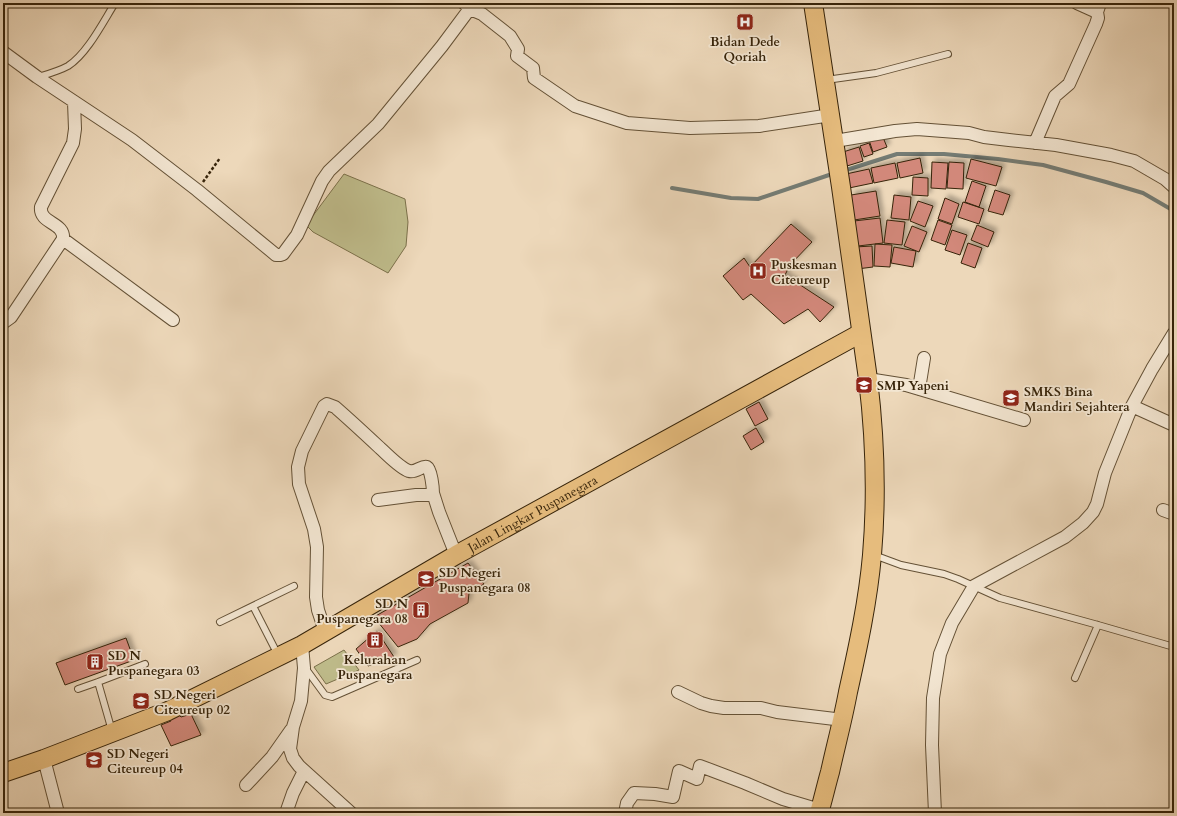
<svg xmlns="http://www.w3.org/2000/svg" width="1177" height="816" font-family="Cardo,serif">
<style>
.green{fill:#bfbc8b;stroke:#7b704a}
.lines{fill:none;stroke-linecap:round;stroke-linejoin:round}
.stream{stroke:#757c74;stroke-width:4}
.building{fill:#d2887a;stroke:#37240a;filter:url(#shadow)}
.lane-casing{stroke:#645136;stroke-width:8}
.street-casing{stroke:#645136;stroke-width:14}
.primary-casing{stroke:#37240a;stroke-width:20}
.path{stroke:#37240a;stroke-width:2.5;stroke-dasharray:3 2;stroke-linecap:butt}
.lane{stroke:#f3e6d2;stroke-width:6}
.street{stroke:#f3e6d2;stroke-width:12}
.primary{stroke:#e6bc7d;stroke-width:18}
.labels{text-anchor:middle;stroke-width:3.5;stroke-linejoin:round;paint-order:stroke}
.poi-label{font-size:13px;font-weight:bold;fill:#37240a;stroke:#f3e6d2;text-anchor:start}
.street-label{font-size:13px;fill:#37240a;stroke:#f3e6d2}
</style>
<defs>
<filter id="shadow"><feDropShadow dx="3.5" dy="-3.5" stdDeviation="2" flood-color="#0004"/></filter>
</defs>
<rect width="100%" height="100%" fill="#edd8ba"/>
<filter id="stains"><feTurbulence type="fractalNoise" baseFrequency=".005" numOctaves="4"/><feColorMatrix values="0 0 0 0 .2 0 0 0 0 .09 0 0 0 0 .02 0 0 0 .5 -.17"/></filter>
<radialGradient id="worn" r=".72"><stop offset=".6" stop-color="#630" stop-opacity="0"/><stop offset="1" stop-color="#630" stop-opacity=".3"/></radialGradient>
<!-- green -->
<path class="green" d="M344,174L405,199L408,222L406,246L388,273L313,232L306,225Z
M344,650L359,670L326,684L314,667Z"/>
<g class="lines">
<!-- stream -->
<path class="stream" d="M843,171L897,154H944L998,159L1043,165L1106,182L1143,193L1174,211
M672,188L731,198L758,199L835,173"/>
</g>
<!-- building -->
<path class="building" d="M882,135L887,147L873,152L869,140Z
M869,143L873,154L864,157L860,146Z
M859,147L863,161L847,166L843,152Z
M920,158L923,173L900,178L897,163Z
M971,159L1002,167L996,186L966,178Z
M932,162L948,163L946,189L931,188Z
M949,162L964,163L963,189L947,188Z
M895,163L898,178L874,183L871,168Z
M869,169L873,183L849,188L846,174Z
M913,177L928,178V196L912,195Z
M972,181L986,186L979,207L965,202Z
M995,190L1010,195L1003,215L988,211Z
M876,191L880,216L854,220L851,195Z
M894,195L911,197L909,220L891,218Z
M945,198L959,204L952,224L938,219Z
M918,201L933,206L925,227L910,221Z
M963,202L984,209L979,224L958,217Z
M880,218L883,243L858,246L854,221Z
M887,220L905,222L902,245L884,243Z
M938,220L952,225L945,245L931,240Z
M791,224L812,242L790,265L785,275L834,307L820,322L808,309L784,324L751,294L743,300L723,276L744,258L750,267Z
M977,225L994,232L988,247L971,240Z
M912,226L927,232L919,252L904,246Z
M952,230L967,235L960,255L945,250Z
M968,243L982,248L975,268L961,263Z
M875,244L892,245L890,267L874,266Z
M872,246L873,267L857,269L855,247Z
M894,247L916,251L913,267L891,263Z
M759,402L768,419L755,426L746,409Z
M756,428L764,442L751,450L743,436Z
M468,563L484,584L469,593L468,603L430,624L417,639L398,647L374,617Z
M377,631L394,657L368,666L356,649Z
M126,638L134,660L65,685L56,663Z
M178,714L181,717L191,714L201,735L171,746L161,725L171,721L170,718Z"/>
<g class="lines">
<defs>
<path id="lane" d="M38,77C48,74 59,71 68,66C87,54 103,22 115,3
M826,80L876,73L948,54
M874,555L901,565L944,574L958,579L1000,598L1098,625L1174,647
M253,606L278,655
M220,622L294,586
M306,669L325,695L332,697L417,660
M1075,678L1098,625
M98,682L112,731
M78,689L98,682L145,664"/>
<path id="street" d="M464,3L470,9L482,14L510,36L518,49L517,56L533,68L534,78L575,106L627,123L690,128L759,126L831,115
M1077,3L1097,12
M3,52L37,77L132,140L197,190L276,255H280L283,254L297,235L322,181L329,171L378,124L442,46L474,3
M835,141L895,131L917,129L969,133L984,137L1009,140L1056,145L1111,155L1134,161L1165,179L1174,187
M1035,143L1055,96L1069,84L1096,24L1098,18L1097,12L1100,3
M63,239L173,320
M3,322H4L11,317L63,239C65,222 39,224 41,207L73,143L75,129L74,102
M868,379L906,385L1024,420
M919,389L924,358
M1132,406L1174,425
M378,500L416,495H429L433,493L439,512L456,555
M1163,510L1174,514
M325,631L318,610L316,597L317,547L314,529L299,484L298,467L302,451L324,406L327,404L335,407C350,420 365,434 380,448C388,455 400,468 409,471C416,473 422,465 427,467C431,469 433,488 433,493
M302,645L304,668L301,701L293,727L290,749L293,758L299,766L351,813
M678,692L701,703L711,706L724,708H761L777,712L843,720
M44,759L58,813
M246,785L272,757L291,730
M286,813L293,793L304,771
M625,813L627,803L634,793L655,794L673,797L679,771L697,779L700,766L745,783L783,799L820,810
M935,813L932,745L933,698L940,654L952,623L974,586L1065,537L1083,523L1093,512L1097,504L1105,473L1132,406L1152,369L1174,333"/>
<g id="primary">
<path d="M813,3L841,187L868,379C875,437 877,496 872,555C868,601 858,647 848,692C843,719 836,745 830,772C826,786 823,800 819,813"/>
<path id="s1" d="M3,773L44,759L168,711L302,645L456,555L861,333"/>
</g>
</defs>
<!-- lane casing -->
<use href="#lane" class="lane-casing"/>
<!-- street casing -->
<use href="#street" class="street-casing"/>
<!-- primary casing -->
<use href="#primary" class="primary-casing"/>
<!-- path -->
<path class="path" d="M203,182L220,158"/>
<!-- lane -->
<use href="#lane" class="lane"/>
<!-- street -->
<use href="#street" class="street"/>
<!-- primary -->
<use href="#primary" class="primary"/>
</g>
<!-- icons -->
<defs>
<symbol id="hospital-square" viewBox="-11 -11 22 22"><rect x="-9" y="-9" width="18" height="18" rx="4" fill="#8f2418" stroke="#f3e6d2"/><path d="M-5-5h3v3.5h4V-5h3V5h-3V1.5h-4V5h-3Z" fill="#fff"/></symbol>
<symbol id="school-square" viewBox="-11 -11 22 22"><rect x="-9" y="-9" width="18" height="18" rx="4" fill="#8f2418" stroke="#f3e6d2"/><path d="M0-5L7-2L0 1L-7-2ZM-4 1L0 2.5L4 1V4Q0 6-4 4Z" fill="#fff"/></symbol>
<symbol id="building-square" viewBox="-11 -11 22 22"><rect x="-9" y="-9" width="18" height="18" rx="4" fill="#8f2418" stroke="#f3e6d2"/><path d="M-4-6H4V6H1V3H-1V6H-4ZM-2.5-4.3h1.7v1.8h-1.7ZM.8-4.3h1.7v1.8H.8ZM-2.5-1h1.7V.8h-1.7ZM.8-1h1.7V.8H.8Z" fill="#fff"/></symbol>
</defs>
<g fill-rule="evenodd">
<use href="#hospital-square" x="735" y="12" width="20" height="20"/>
<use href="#hospital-square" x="748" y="261" width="20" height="20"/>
<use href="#school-square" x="854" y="375" width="20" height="20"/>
<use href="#school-square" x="1001" y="388" width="20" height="20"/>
<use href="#school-square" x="416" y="569" width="20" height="20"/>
<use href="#building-square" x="411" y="600" width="20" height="20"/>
<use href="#building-square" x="365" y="630" width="20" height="20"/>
<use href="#building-square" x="85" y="652" width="20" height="20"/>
<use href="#school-square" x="131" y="691" width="20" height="20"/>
<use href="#school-square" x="84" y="750" width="20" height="20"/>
</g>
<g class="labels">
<!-- poi labels -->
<g class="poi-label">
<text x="745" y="46" text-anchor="middle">Bidan Dede<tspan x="745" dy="15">Qoriah</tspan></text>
<text x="771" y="269">Puskesman<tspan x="771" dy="15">Citeureup</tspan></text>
<text x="877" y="390">SMP Yapeni</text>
<text x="1024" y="396">SMKS Bina<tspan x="1024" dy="15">Mandiri Sejahtera</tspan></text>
<text x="439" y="577">SD Negeri<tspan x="439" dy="15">Puspanegara 08</tspan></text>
<text x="408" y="608" text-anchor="end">SD N<tspan x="408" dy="15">Puspanegara 08</tspan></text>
<text x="108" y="660">SD N<tspan x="108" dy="15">Puspanegara 03</tspan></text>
<text x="375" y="664" text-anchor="middle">Kelurahan<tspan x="375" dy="15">Puspanegara</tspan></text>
<text x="154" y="699">SD Negeri<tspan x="154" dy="15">Citeureup 02</tspan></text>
<text x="107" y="758">SD Negeri<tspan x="107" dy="15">Citeureup 04</tspan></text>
</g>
<!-- street labels -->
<g class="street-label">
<text dy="5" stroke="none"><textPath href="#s1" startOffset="591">Jalan Lingkar Puspanegara</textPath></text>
</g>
</g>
<!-- margin -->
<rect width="1177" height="816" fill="none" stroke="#edd8ba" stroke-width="16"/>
<rect x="4" y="4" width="1169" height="808" fill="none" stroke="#37240a" stroke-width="2"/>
<rect x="8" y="8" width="1161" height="800" fill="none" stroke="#37240a"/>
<rect width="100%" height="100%" filter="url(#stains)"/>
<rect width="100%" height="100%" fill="url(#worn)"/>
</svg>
